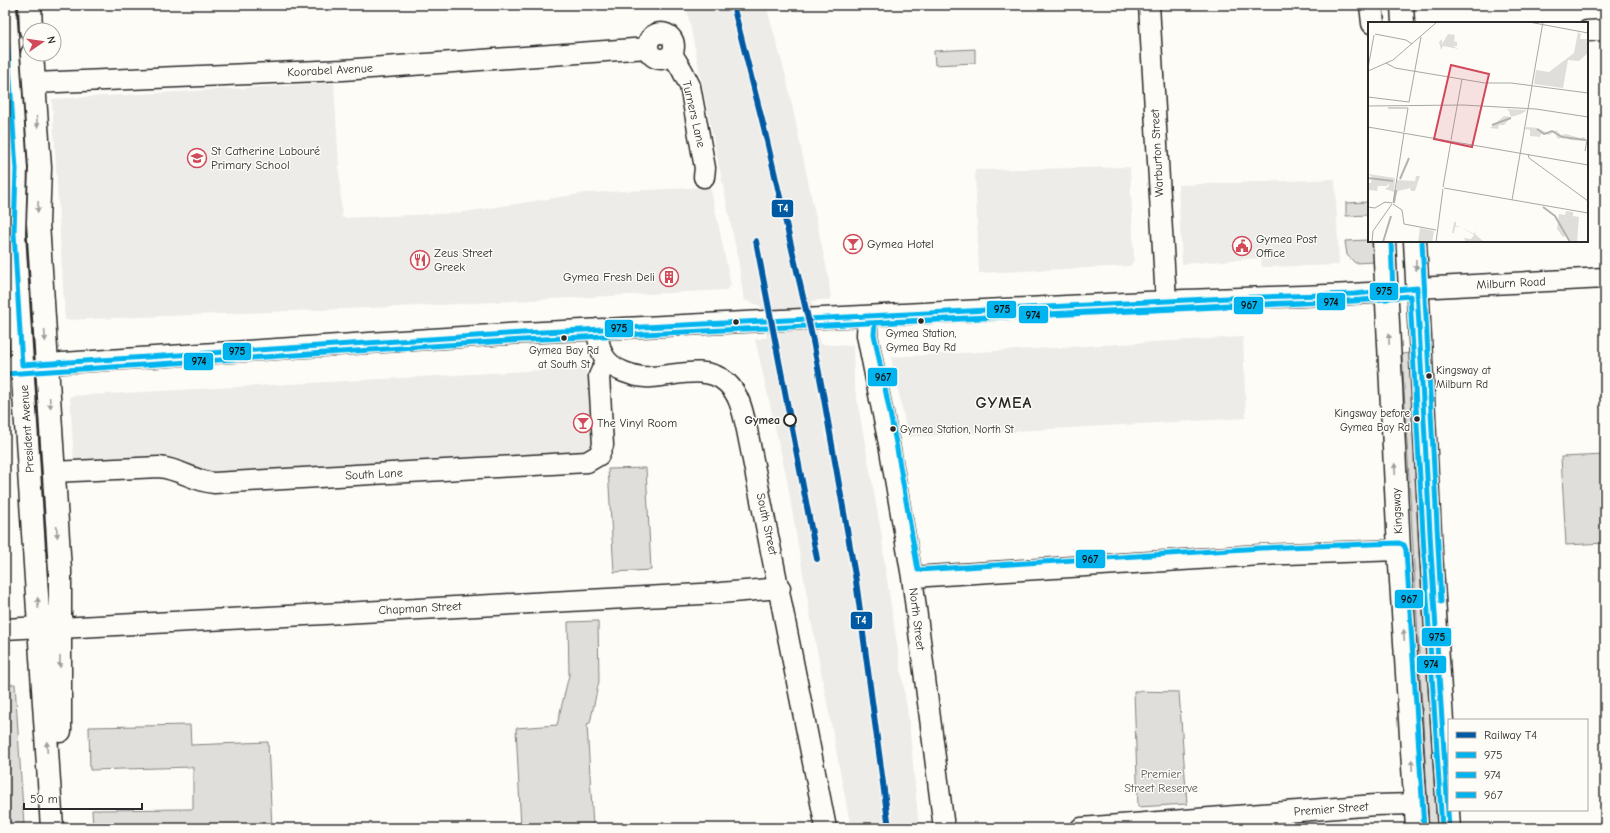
<svg xmlns="http://www.w3.org/2000/svg" width="1610" height="833" font-family="'Comic Neue',sans-serif">
<style>
.built{fill:#edece8}
.green{fill:#dfdeda;stroke:#858482}
.lines{fill:none;stroke-linecap:round;stroke-linejoin:round}
.minor-casing{stroke:#2b2b2b;stroke-width:23}
.major-casing{stroke:#2b2b2b;stroke-width:25}
.minor{stroke:#fdfcf7;stroke-width:20}
.major{stroke:#fdfcf7;stroke-width:22}
.bus-1-casing{stroke:#fdfcf7;stroke-width:8}
.bus-2-casing{stroke:#fdfcf7;stroke-width:8}
.bus-3-casing{stroke:#fdfcf7;stroke-width:8}
.bus-1{stroke:#00b5ef;stroke-width:5}
.bus-2{stroke:#00b5ef;stroke-width:5}
.bus-3{stroke:#00b5ef;stroke-width:5}
.rail-1-casing{stroke:#fdfcf7;stroke-width:9}
.rail-1{stroke:#005aa3;stroke-width:6}
.oneway{fill:#9e9e9b}
.bus-dot{fill:#2b2b2b;stroke:#fdfcf7;stroke-width:1.5}
.stop-dot{fill:#fdfcf7;stroke:#2b2b2b;stroke-width:2}
.labels{text-anchor:middle;stroke-width:3;stroke-linejoin:round;paint-order:stroke}
.bus-label{font-size:11px;fill:#2b2b2b;stroke:#fdfcf7}
.street-label{font-size:12px;fill:#2b2b2b;stroke:#fdfcf7}
.poi-label{font-size:12px;fill:#2b2b2b;stroke:#fdfcf7;text-anchor:start}
.stop-label{font-size:12px;font-weight:bold;fill:#2b2b2b;stroke:#fdfcf7;text-anchor:end}
.park-label{font-size:12px;fill:#585857;stroke:#fdfcf7}
.district-label{font-size:16px;font-weight:bold;letter-spacing:1px;fill:#2b2b2b;stroke:#fdfcf7}
.inset-river{fill:none;stroke:#b5b4b1;stroke-width:2}
.inset-road{fill:none;stroke:#a9a8a5;stroke-width:1}
.view{fill:#d1495b;fill-opacity:0.15;stroke:#d1495b;stroke-width:2}
.inset-edge{fill:none;stroke:#2b2b2b;stroke-width:2}
.line-badge{stroke:#fdfcf7;stroke-width:1.5}
.badge-label{font-size:11px;text-anchor:middle;font-weight:bold;fill:#fff}
.pale-badge-label{font-size:11px;text-anchor:middle;font-weight:bold;fill:#111}
</style>
<rect width="100%" height="100%" fill="#fdfcf7"/>
<filter id="ink" filterUnits="userSpaceOnUse"><feTurbulence type="fractalNoise" baseFrequency=".025" numOctaves="2"/><feDisplacementMap in="SourceGraphic" scale="8" xChannelSelector="R" yChannelSelector="G"/><feConvolveMatrix kernelMatrix="1 2 1 2 8 2 1 2 1" color-interpolation-filters="sRGB"/></filter>
<g filter="url(#ink)">
<!-- built -->
<path class="built" d="M686,5H766L786,77L828,275L831,299L812,301L820,344L853,346L854,383L882,537L884,560L909,722L919,828H851L810,614L786,475L755,339L767,338L761,306L744,300L738,259Z
M334,83L342,218L458,213L586,193L706,187L711,190L731,285L726,290L418,306L65,320L52,99Z
M1130,167L1134,260L1130,266L979,273L975,170Z
M1335,179L1339,265L1262,267L1261,258L1182,264L1178,185Z
M1243,337L1246,418L908,437L891,357Z
M583,368L591,377L595,448L587,456L212,476L177,459L74,463L70,396Z"/>
<!-- green -->
<path class="green" d="M975,49V63L935,65L934,51Z
M1368,202L1369,215L1346,216V203Z
M1369,240L1372,241L1374,262L1355,263L1347,255L1345,241Z
M1409,353L1410,357L1437,828H1429L1402,354Z
M1605,455V543L1566,545L1561,457Z
M646,468L651,570L614,572L608,469Z
M598,621L599,681L590,723L587,724L593,826L521,828L516,728L557,725L569,675L568,622Z
M15,684L24,826L5,827V685Z
M1134,691L1179,692L1187,804L1138,807Z
M190,725L191,745L268,742L272,828H93L92,810L193,809V767L90,770L89,727Z"/>
<g class="lines">
<defs>
<path id="minor" d="M1149,5L1166,301
M1587,31L1605,30
M648 46a13 13 0 1 1 26 0a13 13 0 1 1-26 0Z
M672,54L682,70L690,86L705,168L704,177
M34,83L343,70L647,48
M1417,288L1605,278
M868,316L867,335L889,444L912,577L944,828
M597,329C599,350 603,364 624,372C632,375 642,378 651,377C674,376 708,364 727,383C740,395 743,413 747,430L826,828
M47,364L523,333L1166,301C1240,297 1313,297 1386,292
M5,367L22,365
M53,472L159,467C180,469 196,482 214,483L587,462L599,455L603,445L599,376L606,361
M912,577L1261,555L1399,550
M60,628L720,593L780,588
M5,629L40,627
M1081,828L1375,805L1414,804"/>
<path id="major" d="M30,5L31,30
M1371,5L1373,23
M1402,5L1403,23
M5,7L16,169L14,233L20,331L52,828
M32,54L40,168L38,223L60,570V731
M1384,241L1399,550L1417,828
M1415,241L1431,552L1449,828"/>
</defs>
<!-- minor casing -->
<use href="#minor" class="minor-casing"/>
<!-- major casing -->
<use href="#major" class="major-casing"/>
<!-- minor -->
<use href="#minor" class="minor"/>
<!-- major -->
<use href="#major" class="major"/>
<defs>
<path id="bus-1" d="M5,7L16,169L14,233L22,365L523,333L1228,298L1354,294L1417,288L1431,552L1449,828"/>
<path id="bus-2" d="M5,374L523,340L1229,305L1354,301L1410,296L1424,552L1442,828"/>
<path id="bus-3" d="M1391,241L1393,292L1391,297L1387,299L875,323L874,334L896,443L918,570L1261,548L1399,543L1404,545L1406,550L1424,828
M1422,241L1441,602"/>
</defs>
<!-- bus-1 casing -->
<use href="#bus-1" class="bus-1-casing"/>
<!-- bus-2 casing -->
<use href="#bus-2" class="bus-2-casing"/>
<!-- bus-3 casing -->
<use href="#bus-3" class="bus-3-casing"/>
<!-- bus-1 -->
<use href="#bus-1" class="bus-1"/>
<!-- bus-2 -->
<use href="#bus-2" class="bus-2"/>
<!-- bus-3 -->
<use href="#bus-3" class="bus-3"/>
<defs>
<path id="rail-1" d="M733,5L764,128L812,336L824,399L856,581L889,828
M756,241L817,559"/>
</defs>
<!-- rail-1 casing -->
<use href="#rail-1" class="rail-1-casing"/>
<!-- rail-1 -->
<use href="#rail-1" class="rail-1"/>
</g>
<!-- one-way arrows -->
<defs><path id="oneway-solid" d="M-6-.8H1V-3.2L6.5 0L1 3.2V.8H-6Z"/></defs>
<g class="oneway">
<use href="#oneway-solid" transform="translate(37 122) rotate(86)"/>
<use href="#oneway-solid" transform="translate(38 207) rotate(92)"/>
<use href="#oneway-solid" transform="translate(1416 265) rotate(88)"/>
<use href="#oneway-solid" transform="translate(45 336) rotate(86)"/>
<use href="#oneway-solid" transform="translate(1389 339) rotate(-92)"/>
<use href="#oneway-solid" transform="translate(50 403) rotate(86)"/>
<use href="#oneway-solid" transform="translate(1395 469) rotate(-93)"/>
<use href="#oneway-solid" transform="translate(57 532) rotate(86)"/>
<use href="#oneway-solid" transform="translate(38 603) rotate(-94)"/>
<use href="#oneway-solid" transform="translate(1404 635) rotate(-93)"/>
<use href="#oneway-solid" transform="translate(60 662) rotate(90)"/>
<use href="#oneway-solid" transform="translate(47 747) rotate(-93)"/>
<use href="#oneway-solid" transform="translate(1412 765) rotate(-93)"/>
</g>
</g>
<!-- icons -->
<defs>
<symbol id="school-ring" viewBox="-11 -11 22 22"><circle r="9.5" fill="#fdfcf7" stroke="#d1495b" stroke-width="1.5"/><path d="M0-5L7-2L0 1L-7-2ZM-4 1L0 2.5L4 1V4Q0 6-4 4Z" fill="#d1495b"/></symbol>
<symbol id="bar-ring" viewBox="-11 -11 22 22"><circle r="9.5" fill="#fdfcf7" stroke="#d1495b" stroke-width="1.5"/><path d="M-6-5H6L.8 .8V4.5H3.5V6h-7V4.5H-.8V.8Z" fill="#d1495b"/></symbol>
<symbol id="civic-ring" viewBox="-11 -11 22 22"><circle r="9.5" fill="#fdfcf7" stroke="#d1495b" stroke-width="1.5"/><path d="M-.6-6.5H3V-4.5H.6V-3L4-1V1h2V6H-6V1h2V-1L-.6-3ZM-1.2 2.5V6h2.4V2.5Z" fill="#d1495b"/></symbol>
<symbol id="restaurant-ring" viewBox="-11 -11 22 22"><circle r="9.5" fill="#fdfcf7" stroke="#d1495b" stroke-width="1.5"/><path d="M-5-6h1v4h1v-4h1v4h1v-4h1v5L-1.5 .5V6h-2V.5L-5-1ZM5-6V6H3V1.5H1.5Q1.5-4 5-6Z" fill="#d1495b"/></symbol>
<symbol id="building-ring" viewBox="-11 -11 22 22"><circle r="9.5" fill="#fdfcf7" stroke="#d1495b" stroke-width="1.5"/><path d="M-4-6H4V6H1V3H-1V6H-4ZM-2.5-4.3h1.7v1.8h-1.7ZM.8-4.3h1.7v1.8H.8ZM-2.5-1h1.7V.8h-1.7ZM.8-1h1.7V.8H.8Z" fill="#d1495b"/></symbol>
</defs>
<g fill-rule="evenodd">
<use href="#school-ring" x="186" y="147" width="22" height="22"/>
<use href="#bar-ring" x="842" y="233" width="22" height="22"/>
<use href="#civic-ring" x="1231" y="235" width="22" height="22"/>
<use href="#restaurant-ring" x="409" y="249" width="22" height="22"/>
<use href="#building-ring" x="658" y="266" width="22" height="22"/>
<use href="#bar-ring" x="572" y="412" width="22" height="22"/>
</g>
<!-- markers -->
<g class="bus-dot">
<circle cx="921" cy="321" r="3.5"/>
<circle cx="736" cy="322" r="3.5"/>
<circle cx="564" cy="338" r="3.5"/>
<circle cx="1429" cy="376" r="3.5"/>
<circle cx="1417" cy="419" r="3.5"/>
<circle cx="893" cy="429" r="3.5"/>
</g>
<circle class="stop-dot" cx="790" cy="420" r="6"/>
<g class="labels">
<!-- bus labels -->
<g class="bus-label">
<text x="921" y="337">Gymea Station,<tspan x="921" dy="14">Gymea Bay Rd</tspan></text>
<text x="564" y="354">Gymea Bay Rd<tspan x="564" dy="14">at South St</tspan></text>
<text x="1436" y="374" text-anchor="start">Kingsway at<tspan x="1436" dy="14">Milburn Rd</tspan></text>
<text x="1410" y="417" text-anchor="end">Kingsway before<tspan x="1410" dy="14">Gymea Bay Rd</tspan></text>
<text x="900" y="433" text-anchor="start">Gymea Station, North St</text>
</g>
<!-- street labels -->
<g class="street-label">
<text transform="translate(330 70) rotate(-3)" y="4">Koorabel Avenue</text>
<text transform="translate(694 114) rotate(77)" y="4">Turners Lane</text>
<text transform="translate(1157 153) rotate(-93)" y="4">Warburton Street</text>
<text transform="translate(1511 283) rotate(-3)" y="4">Milburn Road</text>
<text transform="translate(27 429) rotate(-94)" y="4">President Avenue</text>
<text transform="translate(374 474) rotate(-3)" y="4">South Lane</text>
<text transform="translate(1397 511) rotate(-93)" y="4">Kingsway</text>
<text transform="translate(767 524) rotate(78)" y="4">South Street</text>
<text transform="translate(420 608) rotate(-3)" y="4">Chapman Street</text>
<text transform="translate(917 619) rotate(83)" y="4">North Street</text>
<text transform="translate(1331 809) rotate(-4)" y="4">Premier Street</text>
</g>
<!-- poi labels -->
<g class="poi-label">
<text x="211" y="155">St Catherine Labouré<tspan x="211" dy="14">Primary School</tspan></text>
<text x="1256" y="243">Gymea Post<tspan x="1256" dy="14">Office</tspan></text>
<text x="867" y="248">Gymea Hotel</text>
<text x="434" y="257">Zeus Street<tspan x="434" dy="14">Greek</tspan></text>
<text x="655" y="281" text-anchor="end">Gymea Fresh Deli</text>
<text x="597" y="427">The Vinyl Room</text>
</g>
<!-- stop labels -->
<g class="stop-label">
<text x="780" y="424">Gymea</text>
</g>
<!-- park labels -->
<g class="park-label">
<text x="1161" y="778">Premier<tspan x="1161" dy="14">Street Reserve</tspan></text>
</g>
<!-- district labels -->
<g class="district-label">
<text x="1004" y="408">GYMEA</text>
</g>
</g>
<!-- overview -->
<g transform="translate(1368 22)">
<rect width="220" height="220" fill="#fdfcf7"/>
<path d="M210,10L213,12L212,17H220V31L211,39L200,38L195,66L166,62L168,48L181,50L206,31ZM80,12L87,13L86,19L89,20V24H85L91,27L75,24L73,28L71,20L74,17V22ZM138,87L159,88L153,92L143,95L136,103H131L130,107L122,106L136,94L143,95L141,89ZM158,105L170,106L179,111L188,108L193,113L198,112L212,116L216,115L218,119L202,118L197,114L190,117L186,110L181,113L173,112L172,115L162,114V108L157,107ZM0,152L27,156L26,170L17,167L21,164V161L19,164H10L9,169L0,168V161H3L4,155ZM48,154H52L47,169H43L42,166L30,169L27,176L29,158L47,159ZM198,189L205,190V194L211,195L209,220H201L199,213L195,215L189,207L191,192L197,193ZM86,200H88V204L93,205L106,212L108,208L107,212L116,220H98L96,216L103,217L106,213L93,205H87L86,211H84ZM52,206L66,209L64,220H50Z" fill="#dfdeda"/>
<path class="inset-river" d="M124,103L143,96M169,107L176,112L184,109L194,115L218,118M0,156L25,159M32,157L41,136M26,181L28,168M175,185L187,194L202,220M15,220L23,194"/>
<path class="inset-road" d="M161,0L220,11M7,12L38,18L44,22M18,41L27,46L117,61H143L220,71M0,46L6,13M0,49L25,38L69,0M164,63L175,0M0,75L41,80L53,15M0,84L95,83L168,87L220,95M20,86H40L36,110M0,105L220,143M83,118L94,57M217,129L220,113M160,132L161,136L220,179M75,165L83,119M76,166L220,191M144,178L164,64M25,181L36,111M25,182L34,188L36,202L68,208M0,185L7,186L17,180L24,181M4,220L5,209L24,182M68,220L75,167"/>
<path class="view" d="M83,43L121,52L104,125L66,117Z"/>
<rect width="220" height="220" class="inset-edge"/>
</g>
<g class="line-badge">
<rect x="771" y="199" width="23" height="19" rx="4" fill="#005aa3"/>
<rect x="1369" y="282" width="30" height="19" rx="4" fill="#00b5ef"/>
<rect x="1316" y="292" width="30" height="19" rx="4" fill="#00b5ef"/>
<rect x="1233" y="296" width="31" height="19" rx="4" fill="#00b5ef"/>
<rect x="986" y="300" width="31" height="19" rx="4" fill="#00b5ef"/>
<rect x="1018" y="305" width="31" height="19" rx="4" fill="#00b5ef"/>
<rect x="604" y="319" width="30" height="19" rx="4" fill="#00b5ef"/>
<rect x="222" y="342" width="30" height="19" rx="4" fill="#00b5ef"/>
<rect x="183" y="352" width="31" height="19" rx="4" fill="#00b5ef"/>
<rect x="867" y="367" width="31" height="20" rx="4" fill="#00b5ef"/>
<rect x="1075" y="549" width="31" height="20" rx="4" fill="#00b5ef"/>
<rect x="1394" y="589" width="30" height="20" rx="4" fill="#00b5ef"/>
<rect x="850" y="611" width="23" height="19" rx="4" fill="#005aa3"/>
<rect x="1421" y="627" width="31" height="20" rx="4" fill="#00b5ef"/>
<rect x="1416" y="655" width="31" height="19" rx="4" fill="#00b5ef"/>
</g>
<g class="badge-label">
<text x="783" y="212">T4</text>
<text x="861" y="624">T4</text>
</g>
<g class="pale-badge-label">
<text x="1384" y="295">975</text>
<text x="1331" y="306">974</text>
<text x="1249" y="309">967</text>
<text x="1002" y="313">975</text>
<text x="1033" y="319">974</text>
<text x="619" y="332">975</text>
<text x="237" y="355">975</text>
<text x="199" y="365">974</text>
<text x="883" y="381">967</text>
<text x="1090" y="563">967</text>
<text x="1409" y="603">967</text>
<text x="1437" y="641">975</text>
<text x="1431" y="668">974</text>
</g>
<!-- margin -->
<rect width="1610" height="833" fill="none" stroke="#fdfcf7" stroke-width="20"/>
<rect x="10" y="10" width="1590" height="813" fill="none" stroke="#2b2b2b" stroke-width="1.5" filter="url(#ink)"/>
<!-- legend -->
<rect x="1448" y="719" width="140" height="92" fill="#fdfcf7" stroke="#a9a8a5"/>
<rect x="1456" y="732" width="20" height="6" fill="#005aa3" stroke="#a9a8a5"/>
<text x="1484" y="739" font-size="12" fill="#2b2b2b">Railway T4</text>
<rect x="1456" y="752" width="20" height="6" fill="#00b5ef" stroke="#a9a8a5"/>
<text x="1484" y="759" font-size="12" fill="#2b2b2b">975</text>
<rect x="1456" y="772" width="20" height="6" fill="#00b5ef" stroke="#a9a8a5"/>
<text x="1484" y="779" font-size="12" fill="#2b2b2b">974</text>
<rect x="1456" y="792" width="20" height="6" fill="#00b5ef" stroke="#a9a8a5"/>
<text x="1484" y="799" font-size="12" fill="#2b2b2b">967</text>
<!-- north arrow -->
<g transform="translate(42 42) rotate(77)"><circle r="19" fill="#fdfcf7" stroke="#a9a8a5"/>
<path d="M0-3L7 15L0 10L-7 15Z" fill="#d1495b"/>
<text y="-6" font-size="11" font-weight="bold" text-anchor="middle" fill="#2b2b2b">N</text>
</g>
<!-- scale -->
<path d="M24 803v6h118v-6" fill="none" stroke="#2b2b2b" stroke-width="2"/>
<text x="30" y="803" font-size="12" fill="#2b2b2b" stroke="#fdfcf7" stroke-width="3" paint-order="stroke">50 m</text>
</svg>
